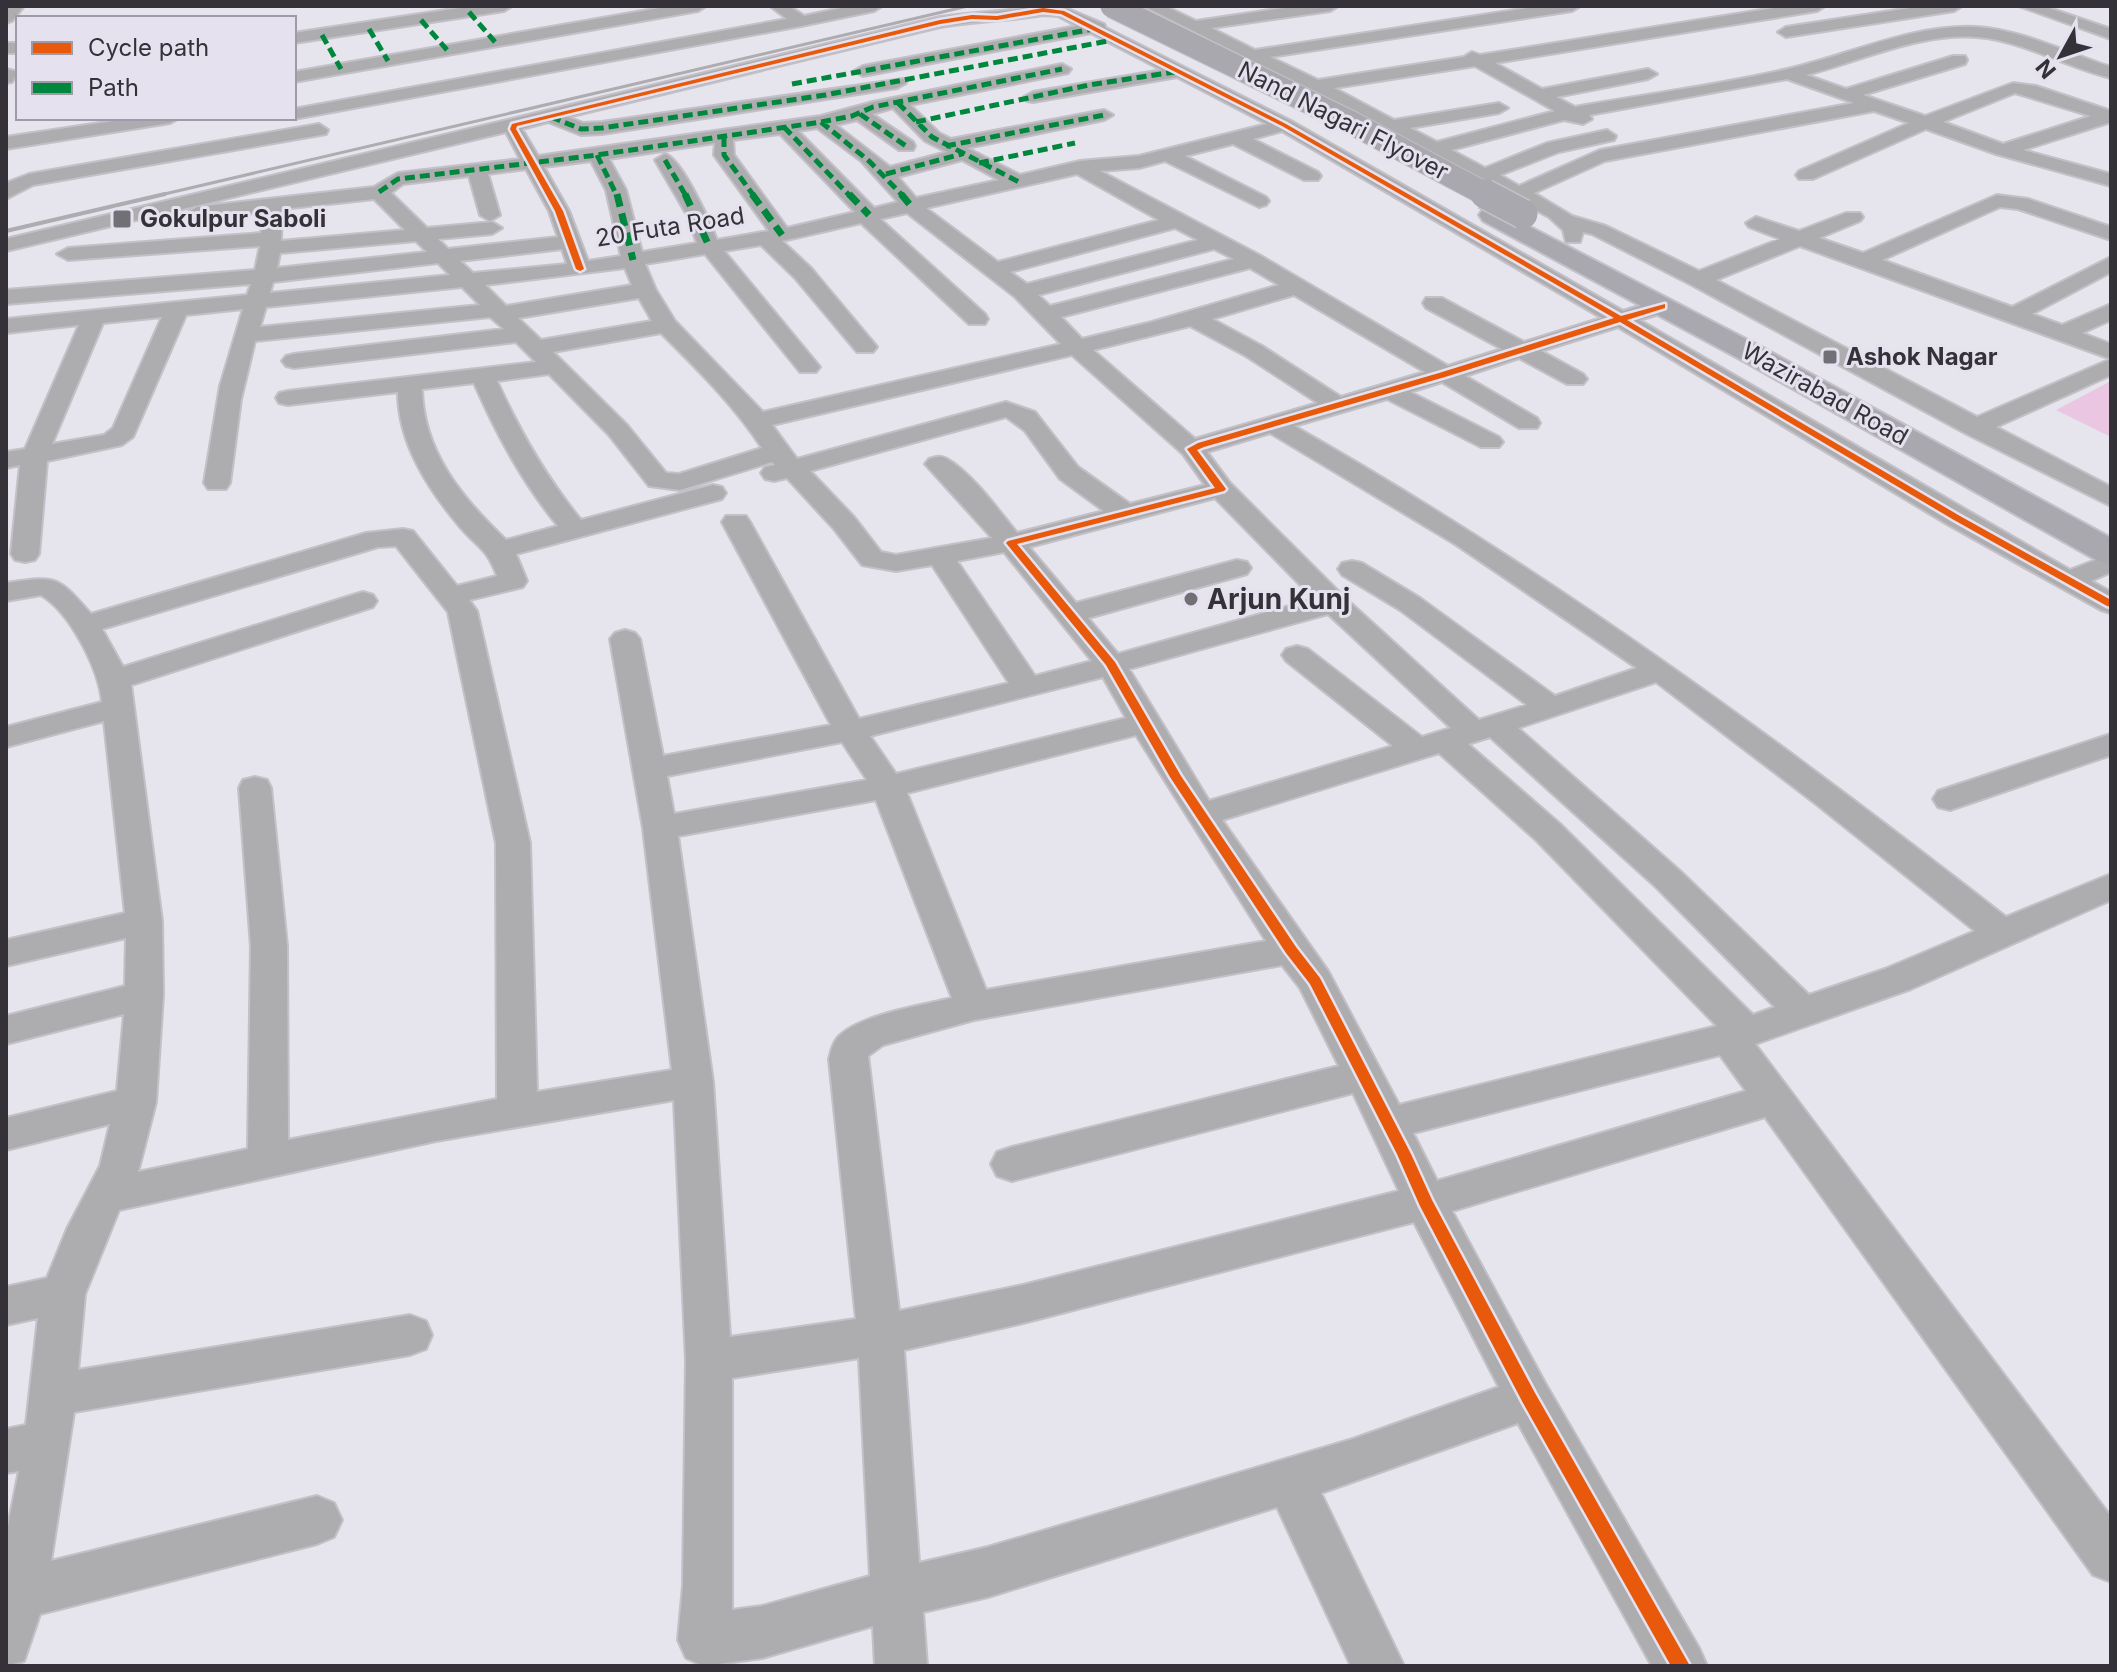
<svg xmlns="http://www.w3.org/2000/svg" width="2117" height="1672" font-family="Inter,sans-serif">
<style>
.green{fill:#ebc6e3}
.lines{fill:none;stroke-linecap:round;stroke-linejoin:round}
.minor-casing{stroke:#c3c1c7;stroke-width:4}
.highway-casing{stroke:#c3c1c7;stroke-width:4}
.minor{fill:#adacaf;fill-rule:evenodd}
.highway{fill:#aaa8af;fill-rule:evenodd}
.rail-far1{stroke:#adacb0;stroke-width:3}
.rail{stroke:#adacb0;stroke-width:4}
.highway-bridge-far1-casing{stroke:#c3c1c7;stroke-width:25;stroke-linecap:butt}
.highway-bridge-casing{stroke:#c3c1c7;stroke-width:32;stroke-linecap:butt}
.highway-bridge-far1{stroke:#aaa8af;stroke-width:23}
.highway-bridge{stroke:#aaa8af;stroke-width:29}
.quiet-far1{stroke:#00873e;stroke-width:5;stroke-dasharray:10 5;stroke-linecap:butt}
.quiet{stroke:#00873e;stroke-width:7;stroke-dasharray:13 7;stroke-linecap:butt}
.cycleway-casing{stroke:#e5e1ef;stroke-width:5}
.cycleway{fill:#e8590c;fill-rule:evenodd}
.poi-dot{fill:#727077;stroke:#e5e1ef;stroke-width:3}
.labels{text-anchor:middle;stroke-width:6;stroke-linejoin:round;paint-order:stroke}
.far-street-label{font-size:24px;fill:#343238;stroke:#e5e1ef}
.far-poi-label{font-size:24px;font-weight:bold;fill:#343238;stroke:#e5e1ef;text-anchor:start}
.poi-label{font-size:28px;font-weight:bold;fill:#343238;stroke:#e5e1ef;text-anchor:start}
</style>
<rect width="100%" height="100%" fill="#e6e4ec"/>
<!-- green -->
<path class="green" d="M2111,381V437L2056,410Z"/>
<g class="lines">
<defs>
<path id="minor" d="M8,6H24L12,21L6,23Z
M473,6H512L504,11L294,43V33Z
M671,6H706L698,11L294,82V72Z
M770,6H789L804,16L851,6H882L874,11L801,26L294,119L288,118H294V109L787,19Z
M1039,6L1068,9L1104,24L1106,28L1291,121L1623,311L1662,299L1670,301L1673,306L1670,311L1639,320L2070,570L2111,554V572L2091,581L2111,592V613L2101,610L1947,524L1618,327L1541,351L1583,374L1587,379L1583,384H1567L1519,358L1465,376L1537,418L1540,423L1537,428H1519L1442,382L1410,392L1499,437L1503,442L1499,447H1481L1387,399L1294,426C1546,569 1778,739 2006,917L2111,874V900L1911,989L1755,1044L2111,1517V1582L2093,1575L1765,1117L1452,1211L1545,1383L1699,1648L1707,1666H1652L1518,1423L1321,1493L1404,1666H1351L1277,1507L988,1597L923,1612L927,1666H875L873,1626L762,1658L704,1666L686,1658L678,1640L683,1586L686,1361L674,1100L436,1141L119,1210L85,1294L78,1370L410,1315L426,1321L432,1335L426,1349L410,1355L74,1412L51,1561L317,1496L334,1503L342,1520L334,1537L317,1544L40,1614L24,1661L6,1666V1536L19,1471L6,1473V1429L26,1425L38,1318L6,1325V1287L47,1278L67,1229L100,1166L110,1124L6,1150V1118L117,1091L124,1014L6,1044V1016L125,986L126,938L6,966V940L125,913L104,721L6,747V727L102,702C99,669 70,612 41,595L6,601V583C57,576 57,575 91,614L366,533L403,529L413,531L457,586L497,576C487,548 478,548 460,527C428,489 398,443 398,392L288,405L279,403L276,398L279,393L288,391L536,362L516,342L294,368L286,366L282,361L286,356L294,354L504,329L490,317L255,341L241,399L230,483L226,489H208L204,483L220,386L243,309L186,315L133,437L122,445L47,461L39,554L35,560L25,562L15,560L11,554L20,465L6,468V452L25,449L79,325L6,333V319L247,295L251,284L6,304V290L255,270L260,246L68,260L57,254L68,248L261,233L262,212L197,219L187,213L197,207L374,187L398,173L520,159L506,132L6,251V239L940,17C973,12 1005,12 1039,6ZM1043,15L1058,16L1077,26L863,66L854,71L863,76L1091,33L1162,70L1033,92L1024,97L1027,101L1033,102L1177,77L1267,124L1139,156L1080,161L1020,175L967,148L1104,120L1113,115L1104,110L951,139L939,133L910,105L1068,73L1071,69L1062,64L873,102L821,116L538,156L522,129L548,122L581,135L602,134L897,88L906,83L903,79L602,122L583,123L568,117L940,27C975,21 1008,21 1043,15ZM893,108L925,141L947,152L890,167L836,125L857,120L899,150H913L915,146L913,142L872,114ZM817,128L861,161L898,202L874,208L798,131ZM1282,131L1602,318L1524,342L1442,298H1426L1423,303L1426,308L1502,349L1448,366L1261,256L1100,171L1139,168L1165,161L1259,207L1266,205L1269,201L1266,197L1185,156L1233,144L1304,180H1318L1321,176L1318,172L1253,139ZM780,134L855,212L787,228L734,155L733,140ZM715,143L714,155L769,231L717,240C710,222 682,159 665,154L655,160L687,215L697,243L642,252L626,190L609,159ZM962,160L999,180L916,198L898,177ZM591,161L606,190L621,256L588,261L569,211L544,167ZM526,169L549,211L558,237L448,249L438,239L492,234L502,228L492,222L427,228L391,193L403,184L469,176L480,215L490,221L500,215L488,174ZM1077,174L1159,220L998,262L926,208ZM374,199L405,230L281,241L282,209ZM907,213L1015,297L1061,344L763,412L675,321L656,290L645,264L705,254L800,372H816L820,367L724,251L761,245L795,278L857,352H873L877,347L873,342L811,268L782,241L861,223L969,324H985L988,319L985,314L880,219ZM1175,228L1198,240L1027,284L1010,272ZM416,241L427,252L277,268L280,253ZM562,249L567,264L473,273L460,261ZM1214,249L1234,259L1050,306L1038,295ZM438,263L450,275L270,293L273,282ZM625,268L632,285L506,306L485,285ZM1250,268L1279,285L1152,322L1082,339L1061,317ZM462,287L480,305L260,327L266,307ZM1294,295L1425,372L1341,397L1262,346L1212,319ZM639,298L652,321L541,340L518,318ZM162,317L113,428L104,435L52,444L103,323ZM1190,326L1246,356L1318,403L1195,439L1093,350ZM661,333C697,369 734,405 762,448L679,474L666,473L627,425L553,352ZM1072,355L1183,454L1205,485L1130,504L1078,467L1035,412L1006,402L797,459L772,425ZM549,374L609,435L649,486L680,490L772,462L775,465L765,467L761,473L765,479L774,481L787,478L834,529L862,565L896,571L932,565L1009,683L859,719L750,522L746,516H726L722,522L831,725L663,756L640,639L635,633L625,630L615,633L610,639L643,828L672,1070L537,1092L530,843L477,611L469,600L523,587L527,581L516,554L722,499L726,493L722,487L713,485L581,520C545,476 520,432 497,381ZM474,383C497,435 522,482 558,526L506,540C463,499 423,452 422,389ZM1006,417L1025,431L1060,479L1104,511L1017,533C999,511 972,473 947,459C941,455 935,457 929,459L925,464L992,538L896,555L881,552L854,517L810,471ZM1270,433L1455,544L1637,668L1555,696L1420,598L1362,563L1352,561L1342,563L1338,569L1342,575L1400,610L1527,705L1479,720L1344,597L1230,483L1207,452ZM1215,498L1314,599L1118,654L1088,618L1247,574L1251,568L1247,562L1237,560L1076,603L1029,547ZM396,546L448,612L496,843L497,1099L288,1140L287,946L271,788L267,780L255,777L243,780L239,788L251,946L248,1149L138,1172L156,1102L163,995L162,921L131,685L373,607L377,601L373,595L363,592L353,595L123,667L102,629L378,547ZM1004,552L1092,661L1035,676L957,561ZM1328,614L1451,728L1422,737L1308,649L1297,646L1286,649L1282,655L1286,661L1393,746L1209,801L1129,669ZM1103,677L1126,718L896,774L870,736ZM1656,682L1816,804L1975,931L1885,969L1809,995L1680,871L1518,728ZM1136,735L1266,941L986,990L907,793ZM1490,737L1656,887L1775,1007L1753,1015L1560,824L1468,744ZM842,742L867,780L674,814L667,776ZM1439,753L1536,840L1717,1026L1399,1105L1328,971L1222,820ZM876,800L952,998C920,1006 863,1014 839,1036C833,1042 831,1051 829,1059L856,1319L730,1337L713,1082L678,836ZM1282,965L1300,988L1339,1066L1012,1147L997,1152L991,1164L997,1176L1012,1181L1353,1093L1399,1191L1023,1285L899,1311L868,1056L883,1045L974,1020ZM1720,1055L1746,1091L1437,1181L1413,1133ZM1414,1222L1499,1387L1353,1439L988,1547L919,1563L904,1350L1023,1323ZM859,1358L870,1576L762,1606L732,1610V1378Z
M1144,6H1165L1196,21L1298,6H1338L1330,11L1211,28L1255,50L1541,6H1580L1572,11L1270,57L1318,80L1464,57L1472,52L1480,55L1787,6H1825L1817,11L1495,63L1542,89L1648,69L1657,74L1648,79L1556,97L1575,107C1647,94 1720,85 1792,68C1851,54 1914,24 1976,27C2023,30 2067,53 2111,67V78C2069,68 2030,45 1987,38C1927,29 1864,60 1806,75L1846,89L1953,56H1965L1967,60L1965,64L1863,95L1925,116L2013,83L2036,86L2111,111V122L2023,150L2111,174V186L1996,154L1926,129L1813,179H1799L1796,175L1799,171L1909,123L1874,111L1605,161L1534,193L1572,216L1606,226L1699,271L1780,239L1749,227L1746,223L1756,217L1799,231L1846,213H1860L1863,217L1860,221L1819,238L1863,253L1997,195L2028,199L2111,227V240L2018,209L2000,207L1882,260L2012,307L2111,257V272L2032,314L2062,325L2111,304V320L2082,333L2111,344V375L1996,427L2111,487V506L1965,433L1690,284L1592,234L1583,232L1580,242H1566L1563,230L1549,217L1310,90ZM1475,66L1555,111L1437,142L1410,128L1499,113L1508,108L1499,103L1394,120L1334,88ZM1787,79L1854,103L1600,150L1519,186L1500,175L1559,152L1614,140L1616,136L1607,130L1547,143L1485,168L1451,150L1564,120L1583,124L1592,119L1589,115ZM2015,93L2091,116L2003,144L1943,122ZM1800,246L2111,359L1977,417L1716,280Z
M1923,6H1962L1954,11L1786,37L1778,32L1786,27Z
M2019,6H2043L2111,29V39Z
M6,43H18V53H6Z
M6,69L18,72L12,82L6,83Z
M134,118H179L170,123L6,149V137Z
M319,124L328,130L326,134L33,185L6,199V183L29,174Z
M2111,734V755L1950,810L1938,807L1933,799L1938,791Z"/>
<path id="highway" d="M1492,207L1769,351L2111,538V564L2098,561L1747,363L1483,221L1479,215L1483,209Z"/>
</defs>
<!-- minor casing -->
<use href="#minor" class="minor-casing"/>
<!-- highway casing -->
<use href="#highway" class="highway-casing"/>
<!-- minor -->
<use href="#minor" class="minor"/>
<!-- highway -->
<use href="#highway" class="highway"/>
<!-- rail-far1 -->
<path class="rail-far1" d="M156,196L968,6"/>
<!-- rail -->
<path class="rail" d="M6,231L165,194"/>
<defs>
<path id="highway-bridge-far1" d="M1112,6L1350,122L1489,196"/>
<path id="highway-bridge" d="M1485,194L1523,214"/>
</defs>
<!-- highway-bridge-far1 casing -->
<use href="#highway-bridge-far1" class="highway-bridge-far1-casing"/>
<!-- highway-bridge casing -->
<use href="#highway-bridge" class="highway-bridge-casing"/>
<!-- highway-bridge-far1 -->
<use href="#highway-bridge-far1" class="highway-bridge-far1"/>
<!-- highway-bridge -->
<use href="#highway-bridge" class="highway-bridge"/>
<!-- quiet-far1 -->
<path class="quiet-far1" d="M469,12L495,42
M421,20L447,50
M369,29L388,61
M322,35L341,69
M792,84L1093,29
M898,103L932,137L1019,182
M860,114L906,146
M551,117L581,129L602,128L825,95L1113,40
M821,122L869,161L903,196
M916,122L1089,85L1175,72
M784,127L850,196
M724,137V155L754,196
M946,146L1104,115
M597,155L617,196
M665,160L686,196
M979,163L1075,143
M886,174L962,154
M379,192L398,179L597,155L821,122L852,116L873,107L1062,69"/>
<!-- quiet -->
<path class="quiet" d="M617,194L633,260
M685,194L709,246
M752,194L782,235
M849,194L869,215
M901,194L911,206"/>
<defs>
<path id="cycleway" d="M1043,8L1064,11L1286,124L1621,316L1665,304V308L1627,320L1960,516L2111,600V607L2107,606L1954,520L1620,322L1445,377L1204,447L1197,450L1226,489L1224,491L1017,544L1115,662L1181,776L1296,947L1320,978L1411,1154L1432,1200L1535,1393L1690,1666H1671L1523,1403L1420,1206L1397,1154L1310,984L1286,953L1170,777L1106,665L1006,543L1008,541L1215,488L1187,449L1198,443L1439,373L1614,318L1282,126L1061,14L1043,12L997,20L972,19L940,24L517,126L516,129L563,211L584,269L580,271L576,269L555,211L510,129L512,124L940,20L972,15L997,16Z"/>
</defs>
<!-- cycleway casing -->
<use href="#cycleway" class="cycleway-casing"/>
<!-- cycleway -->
<use href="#cycleway" class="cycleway"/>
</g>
<!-- markers -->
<g class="poi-dot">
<rect x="112" y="209" width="20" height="20" rx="4"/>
<rect x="1822" y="349" width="16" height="16" rx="4"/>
<circle cx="1191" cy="599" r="8"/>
</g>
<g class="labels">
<!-- far-street labels -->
<g class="far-street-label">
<text transform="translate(1343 121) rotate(27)" y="8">Nand Nagari Flyover</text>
<text transform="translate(670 227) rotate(-9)" y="8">20 Futa Road</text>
<text transform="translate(1825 394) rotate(29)" y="8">Wazirabad Road</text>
</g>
<!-- far-poi labels -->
<g class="far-poi-label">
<text x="140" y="227">Gokulpur Saboli</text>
<text x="1846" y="365">Ashok Nagar</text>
</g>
<!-- poi labels -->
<g class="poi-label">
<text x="1207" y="609">Arjun Kunj</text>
</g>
</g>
<!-- border -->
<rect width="2117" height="1672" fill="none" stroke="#343238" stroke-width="16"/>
<!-- legend -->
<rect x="16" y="16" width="280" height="104" fill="#e5e1ef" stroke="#9e9ba6" stroke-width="2"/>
<rect x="32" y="42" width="40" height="12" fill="#e8590c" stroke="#9e9ba6" stroke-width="2"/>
<text x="88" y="56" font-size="24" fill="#343238">Cycle path</text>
<rect x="32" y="82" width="40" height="12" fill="#00873e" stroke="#9e9ba6" stroke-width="2"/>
<text x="88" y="96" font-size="24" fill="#343238">Path</text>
<!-- north arrow -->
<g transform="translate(2061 56) rotate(230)" stroke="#e5e1ef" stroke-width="6" paint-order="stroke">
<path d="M0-6L14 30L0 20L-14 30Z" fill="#343238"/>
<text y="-12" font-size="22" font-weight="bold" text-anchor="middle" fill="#343238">N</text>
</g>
</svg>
